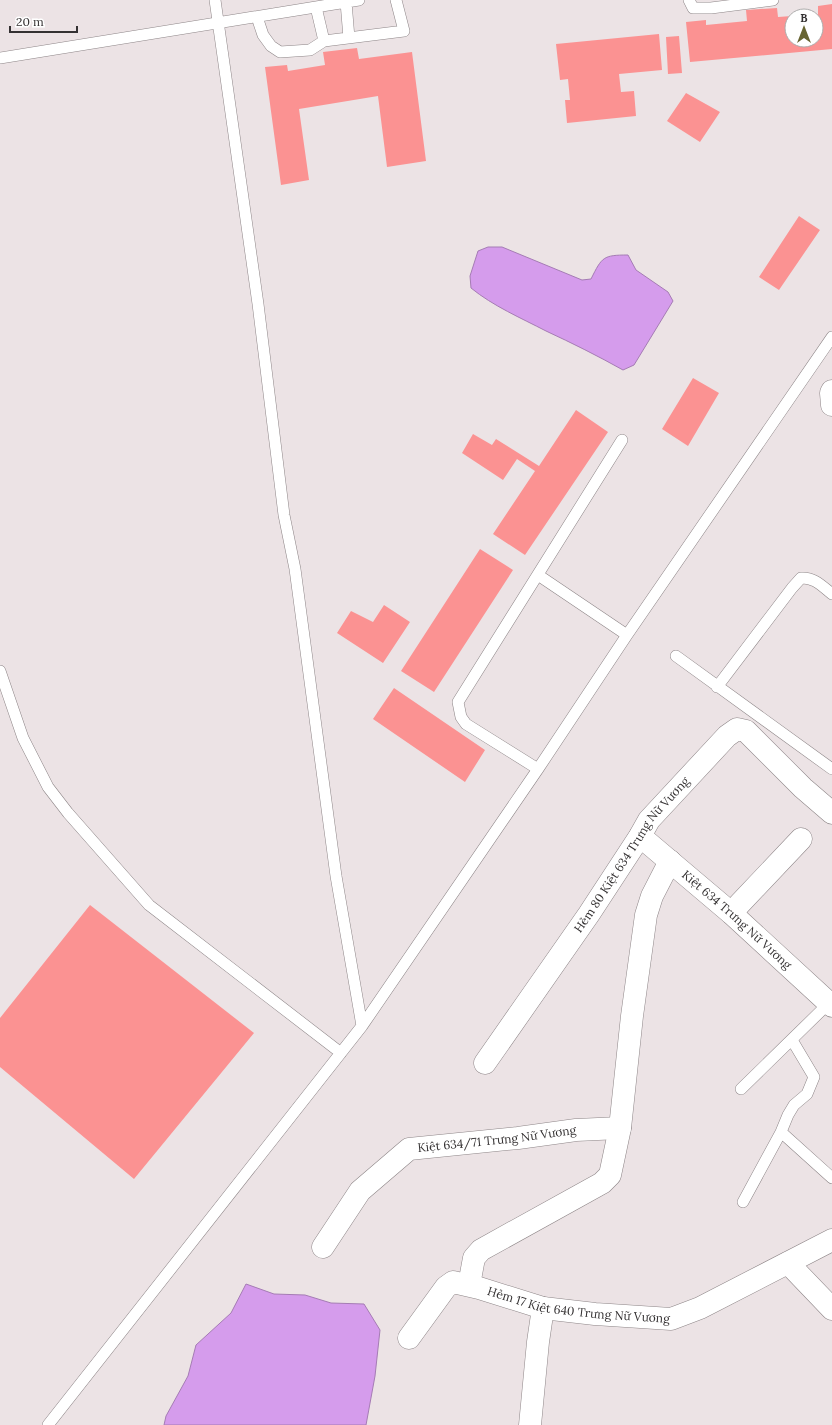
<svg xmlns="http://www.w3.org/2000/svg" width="832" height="1425" font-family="Lora,serif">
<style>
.water{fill:#d59cec;stroke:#a57cb4}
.building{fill:#fb9292}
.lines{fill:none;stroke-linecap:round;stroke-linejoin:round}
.lane-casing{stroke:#8d8587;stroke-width:12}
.street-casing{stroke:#8d8587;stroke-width:23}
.lane{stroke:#fff;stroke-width:11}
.street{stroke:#fff;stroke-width:22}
.labels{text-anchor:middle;stroke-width:3.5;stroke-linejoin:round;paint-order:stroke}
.street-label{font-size:12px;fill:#343132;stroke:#fff}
</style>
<rect width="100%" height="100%" fill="#ece3e5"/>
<!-- water -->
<path class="water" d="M488,247H502L582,280L591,279C602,257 603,255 628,255L636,270L668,292L673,301L634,365L623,370C598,356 572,343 546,331C521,318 493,306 471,288L470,276L478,251Z
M246,1284L274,1294L305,1295L331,1303L364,1304L380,1330L375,1376L366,1425H164L166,1416L188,1376L196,1345L231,1313Z"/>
<!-- building -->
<path class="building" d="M832,4V49L690,62L686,22L706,20V25L747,21L746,10L777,8L778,17L792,16V40H816V16H807V15L818,14V6Z
M659,34L662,70L619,74L621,92L634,91L636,116L567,123L565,100H570L568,79L560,80L556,44Z
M679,36L682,73L668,74L666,37Z
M357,48L359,59L412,52L426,161L387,167L378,96L299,109L309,180L281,185L265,67L287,65L288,71L325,65L323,52Z
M686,93L720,112L700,142L667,121Z
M799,216L820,230L779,290L759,277Z
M693,378L719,393L688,446L662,429Z
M576,410L608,432L525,555L493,534L535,471L517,459L503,480L462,453L473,434L492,445L496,439L539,466Z
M480,549L513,570L434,692L401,671Z
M384,605L410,622L383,663L337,633L351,611L373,622Z
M394,688L485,750L465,782L373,719Z
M90,905L254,1033L134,1179L0,1067V1018Z"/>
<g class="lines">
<defs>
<path id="lane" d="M215,0L258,304L284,515L295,569L336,876L362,1026
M689,0L693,8H711L773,0
M346,2L349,38
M316,7L324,41
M257,17L263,35L271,46L280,52L310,50L324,41L404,31L396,0
M0,58L359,0
M538,575L627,635
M676,656L832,769
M0,671L23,738L48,787L68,813L149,905L341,1053
M717,687L792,588L801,578C814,577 822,586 832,594
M538,769L466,724L461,717L458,702L622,440
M741,1089L829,1003
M781,1132L788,1115L794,1105L807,1094L814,1077L792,1040
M743,1202L781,1132L832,1178
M48,1425L362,1026L538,769L627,635L832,337"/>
<g id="street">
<path d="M832,391L831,393L832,405"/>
<path id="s1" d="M640,836L731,913L832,1006"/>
<path d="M731,913L801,839"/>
<path id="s2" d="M485,1063L589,914L640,836L649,820L727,736L737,729L746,731L803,788L832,813"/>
<path id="s3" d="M323,1247L360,1191L409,1149L518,1138L576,1130L620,1128"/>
<path d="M788,1263L832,1309"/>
<path d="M469,1285L474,1258L481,1250L602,1183L610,1175L620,1128L632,1016L646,915L652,896L670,861"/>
<path id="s4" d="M409,1338L446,1287L453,1282L479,1288L543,1308L595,1314L671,1319L700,1308L832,1240"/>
<path d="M530,1425L538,1342L543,1308"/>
</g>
</defs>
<!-- lane casing -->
<use href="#lane" class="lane-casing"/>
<!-- street casing -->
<use href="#street" class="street-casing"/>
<!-- lane -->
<use href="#lane" class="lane"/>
<!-- street -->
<use href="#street" class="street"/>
</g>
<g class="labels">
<!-- street labels -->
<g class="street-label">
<text dy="4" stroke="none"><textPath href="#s2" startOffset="255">Hẻm 80 Kiệt 634 Trưng Nữ Vương</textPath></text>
<text dy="4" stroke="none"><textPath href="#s1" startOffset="128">Kiệt 634 Trưng Nữ Vương</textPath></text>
<text dy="4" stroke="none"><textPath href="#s3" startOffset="220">Kiệt 634/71 Trưng Nữ Vương</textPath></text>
<text dy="4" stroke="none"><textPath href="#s4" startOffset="200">Hẻm 17 Kiệt 640 Trưng Nữ Vương</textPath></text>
</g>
</g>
<!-- north arrow -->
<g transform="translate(804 28)"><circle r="19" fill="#ffffff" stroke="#aeadad"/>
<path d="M0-3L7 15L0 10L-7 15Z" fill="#676431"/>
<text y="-6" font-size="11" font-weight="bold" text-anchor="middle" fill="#343132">B</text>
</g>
<!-- scale -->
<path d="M10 26v6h67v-6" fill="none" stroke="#343132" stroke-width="2"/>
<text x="16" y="26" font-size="12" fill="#343132" stroke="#ffffff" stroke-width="3" paint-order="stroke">20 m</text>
</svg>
